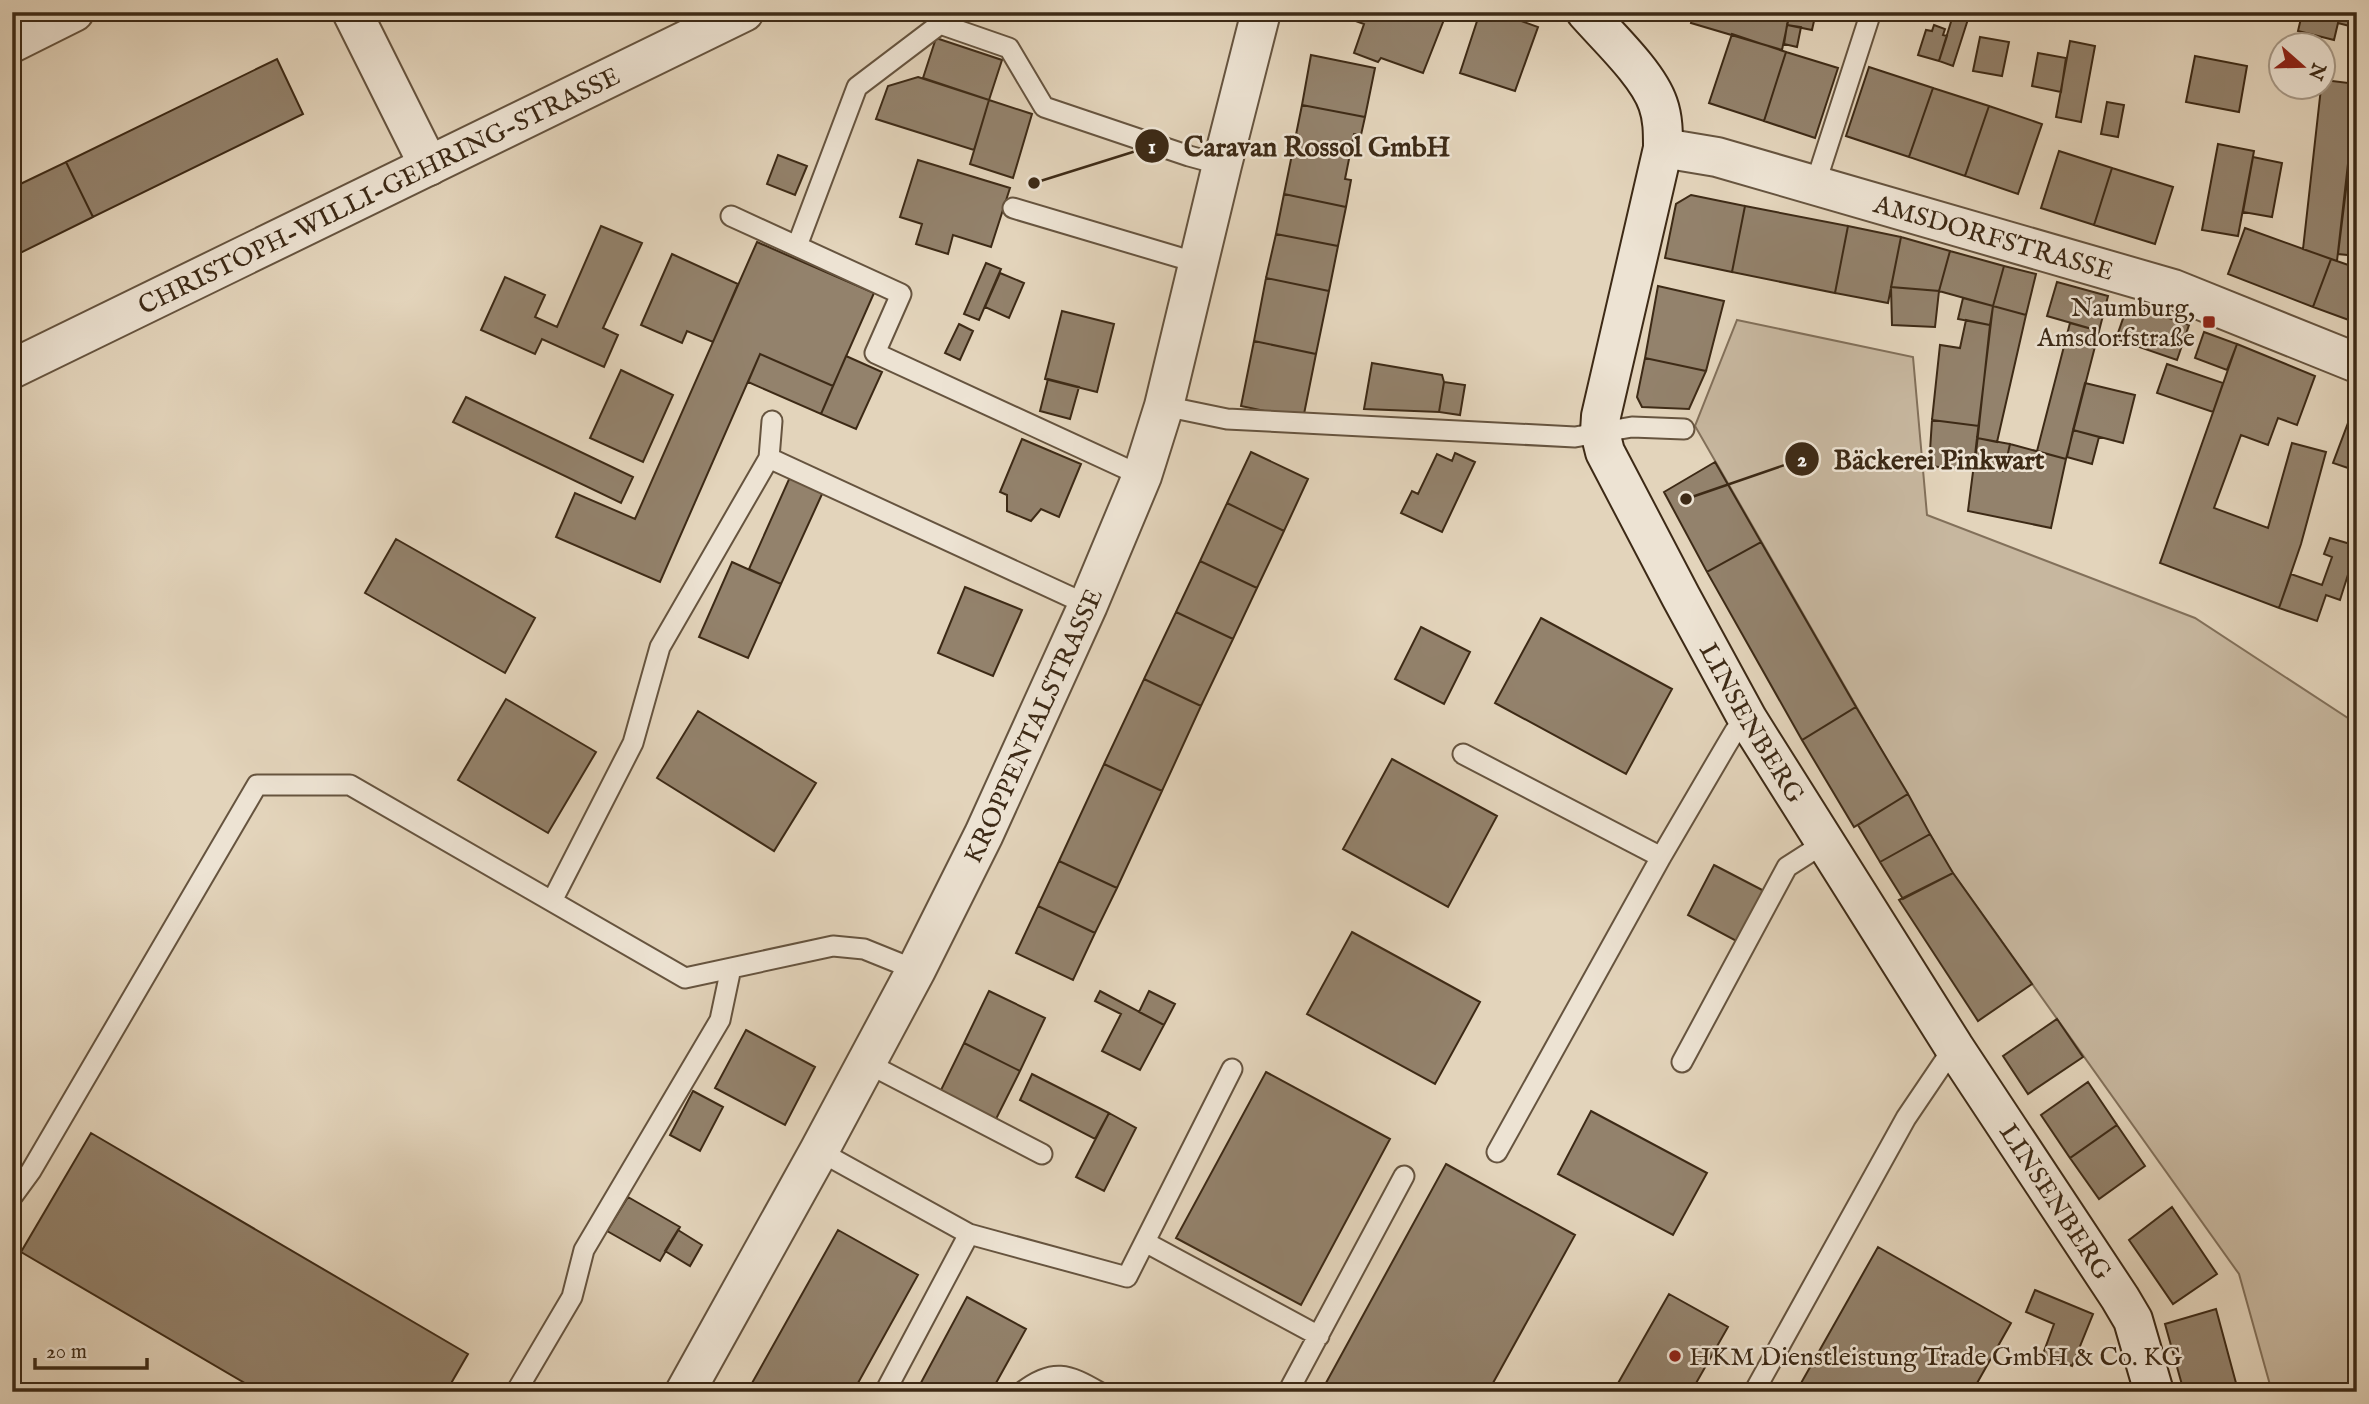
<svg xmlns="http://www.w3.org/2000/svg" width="2369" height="1404" font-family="'IM FELL English',serif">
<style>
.green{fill:#c7b79f;stroke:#82705a;stroke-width:2}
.building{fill:#93826c;stroke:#3d2a16;stroke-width:2}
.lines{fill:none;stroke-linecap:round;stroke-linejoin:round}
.service-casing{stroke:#66543f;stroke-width:23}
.minor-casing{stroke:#66543f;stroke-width:42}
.tertiary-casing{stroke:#66543f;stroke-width:42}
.secondary-casing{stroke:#3d2a16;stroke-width:42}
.service{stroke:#ede3d3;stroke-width:19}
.minor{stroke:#ede3d3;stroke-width:38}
.tertiary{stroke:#ede3d3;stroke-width:38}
.secondary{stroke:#ede3d3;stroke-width:38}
.poi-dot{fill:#8f2418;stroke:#ede3d3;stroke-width:2.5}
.labels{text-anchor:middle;stroke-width:5;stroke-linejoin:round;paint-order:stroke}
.street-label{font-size:26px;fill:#3d2a16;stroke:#ede3d3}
.poi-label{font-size:26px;fill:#3d2a16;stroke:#ede3d3;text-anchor:end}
.leader{fill:none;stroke:#3d2a16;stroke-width:2.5}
.callout-dot{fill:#3d2a16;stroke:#ede3d3;stroke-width:2.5}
.mark-label{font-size:21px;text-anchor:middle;font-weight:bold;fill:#fff}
.callout-label{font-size:28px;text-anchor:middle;font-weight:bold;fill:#3d2a16;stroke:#ede3d3;stroke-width:5;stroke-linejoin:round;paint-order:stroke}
</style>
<rect width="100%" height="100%" fill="#e3d4bb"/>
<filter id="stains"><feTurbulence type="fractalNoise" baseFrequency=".00286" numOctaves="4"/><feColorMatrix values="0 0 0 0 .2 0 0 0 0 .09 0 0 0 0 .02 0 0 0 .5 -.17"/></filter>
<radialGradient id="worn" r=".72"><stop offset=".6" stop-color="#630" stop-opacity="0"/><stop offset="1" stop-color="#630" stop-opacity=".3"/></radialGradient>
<!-- green -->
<path class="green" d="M1737,320L1913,357L1927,515L2195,618L2357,724V1392H2272L2239,1274L1948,866L1695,426Z"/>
<!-- building -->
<path class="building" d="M1331,12H1447L1423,73L1381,58L1378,62L1354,53L1364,24Z
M1480,12H1496L1538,27L1515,91L1460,73Z
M1694,12H1790L1782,50L1691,23Z
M1790,12H1816L1812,30L1787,25Z
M1954,12L1970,13L1953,66L1939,61Z
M2294,12H2357V28L2338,23L2334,40L2298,31L2302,14Z
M1787,25L1801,27L1797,47L1784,44Z
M1934,25L1945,29L1943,35L1947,36L1939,61L1918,55L1926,30L1932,31Z
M1732,34L1786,52L1764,121L1709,103Z
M1980,37L2009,42L2002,76L1973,71Z
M936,38L1002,60L989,100L923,78Z
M2070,41L2095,46L2081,122L2056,117Z
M1786,52L1838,68L1815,138L1764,121Z
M2038,53L2066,58L2061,92L2032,86Z
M1311,55L1375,68L1365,117L1302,105Z
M2195,56L2247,66L2239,112L2186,102Z
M277,59L303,114L93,217L66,162Z
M1869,67L1933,88L1909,157L1846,136Z
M918,77L989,100L974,150L876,119L888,86Z
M2324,80L2357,84L2337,261L2303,249L2321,88H2324Z
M1933,88L1989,106L1965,176L1909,157Z
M989,100L1032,114L1013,178L970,164Z
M2107,102L2124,105L2118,137L2101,134Z
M1302,105L1365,117L1361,135L1354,134L1345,179L1351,180L1346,207L1284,194Z
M1989,106L2042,124L2018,194L1965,176Z
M2355,117L2357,118V256L2338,254Z
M2218,144L2254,151L2238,236L2202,230Z
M2059,151L2112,168L2094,225L2041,208Z
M778,155L807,166L795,195L767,184Z
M2253,157L2282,163L2272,217L2243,212Z
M918,160L1010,188L991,247L953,235L948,254L916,244L922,224L900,217Z
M66,162L93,217L12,257V188Z
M2112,168L2173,187L2155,244L2094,225Z
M1284,194L1346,207L1338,246L1276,234Z
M1691,195L1745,206L1732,272L1665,258L1676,204Z
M1745,206L1848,226L1835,293L1732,272Z
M601,226L642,243L603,328L618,335L604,367L542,339L535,354L481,330L505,277L545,295L535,317L557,327Z
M1848,226L1901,237L1888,303L1835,293Z
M2245,228L2331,259L2313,307L2228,274Z
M1276,234L1338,246L1329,291L1266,278Z
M1901,237L1950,251L1939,291L1891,287Z
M757,242L874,293L833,386L760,354L660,582L556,537L575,493L635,519Z
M1950,251L2004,266L1993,306L1939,291Z
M672,254L738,284L713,342L687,331L682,343L641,325Z
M2331,259L2357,268V323L2313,307Z
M986,263L1001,269L979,320L964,314Z
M2004,266L2036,274L2026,315L1993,306Z
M1000,273L1024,283L1009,318L985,307Z
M1266,278L1329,291L1316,354L1254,341Z
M2057,282L2108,296L2099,331L2047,316Z
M1658,286L1724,301L1706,371L1645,358Z
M1891,287L1939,291L1935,327L1892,325Z
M1963,298L1993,306L1990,325L1958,319Z
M2128,304L2189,325L2177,360L2116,339Z
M1993,306L2026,315L1997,442L1977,438Z
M1062,311L1114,324L1097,392L1045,379Z
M1966,320L1990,325L1979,426L1932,420L1940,345L1960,348Z
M2070,323L2099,331L2066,459L2037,451Z
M959,324L973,331L960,360L945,353Z
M2204,332L2237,344L2227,370L2195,358Z
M1254,341L1316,354L1303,419L1241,406Z
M2237,344L2315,376L2297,425L2278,418L2268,445L2241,435L2214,508L2268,528L2292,443L2326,452L2301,544L2279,608L2160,563Z
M760,354L833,386L821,414L748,382Z
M846,356L882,372L856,429L821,414Z
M1645,358L1706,371L1689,409L1642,407L1637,397Z
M1372,363L1442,375L1444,382L1439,412L1364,409Z
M2167,364L2223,383L2213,412L2157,393Z
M621,370L673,395L643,462L590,438Z
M1048,379L1079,387L1070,419L1040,411Z
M1444,382L1465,385L1460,415L1439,412Z
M2085,383L2135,395L2123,443L2073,430Z
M466,397L633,477L621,503L453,422Z
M2357,399V471L2333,463Z
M1932,420L1979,426L1974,470L1929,466Z
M2073,430L2099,437L2092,464L2067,457Z
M1977,438L2010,444L2004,471L1974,464Z
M1022,439L1081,464L1059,517L1041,509L1031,521L1007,511V495L1000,492Z
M2010,444L2066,459L2051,528L1968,511L1974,464L2004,471Z
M1251,452L1308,479L1284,531L1227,503Z
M1455,453L1475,462L1442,532L1401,513L1412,491L1418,494L1437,454L1452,461Z
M1715,462L1761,542L1707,572L1664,492Z
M790,477L823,492L781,584L749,569Z
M1227,503L1284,531L1257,588L1200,561Z
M2330,538L2357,546L2340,600L2326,595L2317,621L2279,608L2291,574L2322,585L2332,557L2324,554Z
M396,539L535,618L505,673L365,593Z
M1761,542L1856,707L1802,740L1707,572Z
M1200,561L1257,588L1233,639L1176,612Z
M732,562L781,584L748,658L699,637Z
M965,587L1022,610L993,676L938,653Z
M1176,612L1233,639L1201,706L1144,679Z
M1541,618L1672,689L1626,774L1495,703Z
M1421,627L1470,652L1444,704L1395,679Z
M1144,679L1201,706L1162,791L1104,764Z
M506,699L596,752L548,833L458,780Z
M1856,707L1908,794L1854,827L1802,740Z
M698,711L816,783L774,851L657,778Z
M1392,759L1497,816L1448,907L1343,849Z
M1104,764L1162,791L1117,888L1059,861Z
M1908,794L1930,834L1880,862L1858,825Z
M1930,834L1953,873L1903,899L1880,862Z
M1059,861L1117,888L1095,933L1038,906Z
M1714,865L1768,893L1740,943L1688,915Z
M1953,873L2032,984L1978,1021L1899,900Z
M1038,906L1095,933L1073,980L1016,953Z
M1352,932L1480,1002L1435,1084L1307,1014Z
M989,991L1045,1018L1020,1071L964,1043Z
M1100,991L1164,1025L1140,1070L1102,1051L1121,1014L1095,1001Z
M1149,991L1175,1004L1164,1025L1139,1012Z
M2057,1019L2083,1057L2028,1094L2003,1056Z
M746,1030L815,1067L785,1125L715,1088Z
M964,1043L1020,1071L996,1119L940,1092Z
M1266,1072L1390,1139L1301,1305L1176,1238Z
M1032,1074L1109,1113L1095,1139L1020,1100Z
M2088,1082L2117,1125L2070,1158L2041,1115Z
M693,1091L723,1107L700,1151L670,1135Z
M1591,1111L1707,1173L1673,1235L1558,1174Z
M1109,1113L1136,1128L1104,1191L1076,1177Z
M2117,1125L2145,1166L2099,1199L2070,1158Z
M91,1133L468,1354L446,1392H260L21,1252Z
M1446,1164L1575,1235L1488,1392H1321Z
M628,1197L680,1227L660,1261L607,1231Z
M2172,1207L2217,1274L2173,1304L2129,1240Z
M678,1230L702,1245L690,1266L665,1251Z
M838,1230L918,1275L853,1392H747Z
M1878,1247L2011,1323L1972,1392H1796Z
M2035,1290L2093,1314L2072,1366L2043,1354L2054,1324L2026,1312Z
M1669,1294L1728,1327L1691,1392H1613Z
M967,1297L1026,1329L991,1392H916Z
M2216,1309L2236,1383L2205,1392H2184L2165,1324Z
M2236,1383L2239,1392H2205Z"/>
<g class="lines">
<defs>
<path id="service" d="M1815,185L1871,12
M1013,208L1198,263
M731,216L901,294L875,353L1142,476
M797,246L857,87L940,24L1009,48L1044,107L1189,156L1222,165
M1164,406L1227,419L1575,437L1632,427L1684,429
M769,458L1088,605
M1463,754L1661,857
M552,901L633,743L660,647L769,458L772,421
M1682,1062L1787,867L1826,842
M867,1063L1042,1154
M819,1151L969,1234L1127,1277L1232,1069
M1497,1152L1661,857L1726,746L1735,731L1748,720
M12,1197L31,1171L257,785H350L685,978L833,946L864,949L916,970
M1145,1242L1319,1336
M516,1392L572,1297L584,1250L720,1020L731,968
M885,1392L969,1234
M1022,1392C1053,1368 1068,1374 1099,1392
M1288,1392L1404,1176
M1754,1392L1906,1118L1954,1047"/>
<g id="minor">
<path d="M352,12L429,166"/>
<path d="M12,43L74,12"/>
<path id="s1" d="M1663,148L1717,157L2173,289L2357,363"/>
<path id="s2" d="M685,1392L819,1151L916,970L984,834L1088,605L1142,476L1164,406L1222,165L1261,12"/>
</g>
<g id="tertiary">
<path id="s3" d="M12,369L744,12"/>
</g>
<g id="secondary">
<path id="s4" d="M1586,12C1607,36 1648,74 1658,104C1663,118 1663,132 1663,148L1601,416L1600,432L1605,452L1681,597L1748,720L1954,1047L2120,1298L2133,1320L2154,1392"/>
</g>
</defs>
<!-- service casing -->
<use href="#service" class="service-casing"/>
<!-- minor casing -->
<use href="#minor" class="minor-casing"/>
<!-- tertiary casing -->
<use href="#tertiary" class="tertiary-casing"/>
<!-- secondary casing -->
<use href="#secondary" class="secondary-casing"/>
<!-- service -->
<use href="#service" class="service"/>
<!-- minor -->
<use href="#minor" class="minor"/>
<!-- tertiary -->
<use href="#tertiary" class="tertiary"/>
<!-- secondary -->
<use href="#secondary" class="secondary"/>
</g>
<!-- markers -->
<g class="poi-dot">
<rect x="2202" y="315" width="14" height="14" rx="3.5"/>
<circle cx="1675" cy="1356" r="7"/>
</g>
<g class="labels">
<!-- street labels -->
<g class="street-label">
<text dy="9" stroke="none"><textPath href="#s3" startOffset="408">CHRISTOPH-WILLI-GEHRING-STRASSE</textPath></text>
<text dy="9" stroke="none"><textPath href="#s1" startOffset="343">AMSDORFSTRASSE</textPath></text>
<text dy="9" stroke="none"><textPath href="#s4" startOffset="782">LINSENBERG</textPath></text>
<text dy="9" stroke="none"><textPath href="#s2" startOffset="752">KROPPENTALSTRASSE</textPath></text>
<text dy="9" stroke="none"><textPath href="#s4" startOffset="1349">LINSENBERG</textPath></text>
</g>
<!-- poi labels -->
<g class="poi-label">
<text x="2195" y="316">Naumburg,<tspan x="2195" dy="30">Amsdorfstraße</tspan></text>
<text x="1689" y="1365" text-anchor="start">HKM Dienstleistung Trade GmbH &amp; Co. KG</text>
</g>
</g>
<!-- callouts -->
<path class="leader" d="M1034 183L1152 146M1686 499L1802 459"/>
<g class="callout-dot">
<circle cx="1034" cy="183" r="7"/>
<circle cx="1686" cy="499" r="7"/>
<circle cx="1152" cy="146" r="18"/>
<circle cx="1802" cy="459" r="18"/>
</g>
<g class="mark-label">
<text x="1152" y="153">1</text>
<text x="1802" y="466">2</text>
</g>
<g class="callout-label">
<text x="1317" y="156">Caravan Rossol GmbH</text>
<text x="1939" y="469">Bäckerei Pinkwart</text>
</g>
<!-- margin -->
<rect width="2369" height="1404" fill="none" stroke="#e3d4bb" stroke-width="42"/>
<rect x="14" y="14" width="2341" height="1376" fill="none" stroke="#3d2a16" stroke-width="3.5"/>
<rect x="21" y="21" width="2327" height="1362" fill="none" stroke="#3d2a16" stroke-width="2"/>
<!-- north arrow -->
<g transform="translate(2302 66) rotate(110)"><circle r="33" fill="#ede3d3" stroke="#a79987" stroke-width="2"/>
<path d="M0-5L12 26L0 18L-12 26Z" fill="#8f2418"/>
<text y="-10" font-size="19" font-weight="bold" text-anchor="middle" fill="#3d2a16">N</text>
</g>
<!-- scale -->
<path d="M35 1358v10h112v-10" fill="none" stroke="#3d2a16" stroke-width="3.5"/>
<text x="46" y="1358" font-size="21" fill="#3d2a16" stroke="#ede3d3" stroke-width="5" paint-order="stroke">20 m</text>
<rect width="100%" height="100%" filter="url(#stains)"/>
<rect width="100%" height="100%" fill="url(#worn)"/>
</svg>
